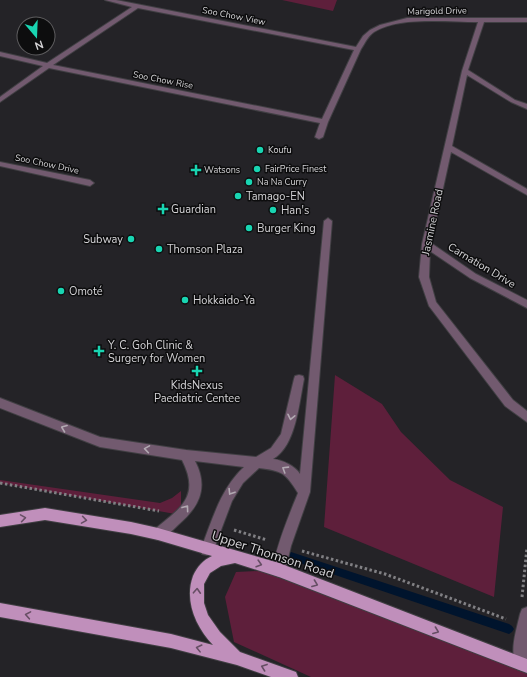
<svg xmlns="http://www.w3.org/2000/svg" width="527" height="677" font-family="'Nunito Sans',sans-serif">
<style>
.green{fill:#5e1f3b}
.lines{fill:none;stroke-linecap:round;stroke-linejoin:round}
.stream{fill:#00142d;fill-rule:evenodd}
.minor-casing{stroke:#403f43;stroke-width:2}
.major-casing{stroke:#403f43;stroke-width:2}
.path{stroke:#818084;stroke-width:3;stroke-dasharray:2.5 2.5;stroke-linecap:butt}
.minor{fill:#725a6f;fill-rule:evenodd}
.major{fill:#c08fbb;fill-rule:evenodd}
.oneway{stroke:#b2a9b2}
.oneway2{stroke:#664e64}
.poi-dot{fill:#19d5b2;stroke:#0d0d0e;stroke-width:1.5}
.labels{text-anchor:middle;stroke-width:3;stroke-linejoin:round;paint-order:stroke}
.far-street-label{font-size:9px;fill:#d4d3d6;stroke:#0d0d0e}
.far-poi-label{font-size:9px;fill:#d4d3d6;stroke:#0d0d0e;text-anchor:start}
.poi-label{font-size:11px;fill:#d4d3d6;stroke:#0d0d0e;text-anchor:start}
.street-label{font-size:11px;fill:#d4d3d6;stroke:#0d0d0e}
.near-street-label{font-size:13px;fill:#d4d3d6;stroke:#0d0d0e}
</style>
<rect width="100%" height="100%" fill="#242327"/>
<!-- green -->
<path class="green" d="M282,0H337L333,11Z
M335,375L382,404L401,432L450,480L503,507L494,597L324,527Z
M0,480L160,503L172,498L181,491V515L0,483Z
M279,570L527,666V677H311L234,642L225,597L236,572Z"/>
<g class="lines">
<!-- stream -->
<path class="stream" d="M291,552L509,624L512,626L514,629L512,632L509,634L291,560L288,559L287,556L288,553Z"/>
<defs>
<path id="minor" d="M105,0H116L356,47L363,36L370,30L380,25L407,18H527V22H484L468,70L515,100L527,104V109L511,102L467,75L452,146L527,189V195L451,152L431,243L476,274L527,300V308L470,278L430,251L429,277L436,302L513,400L527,411V422L505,406L429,306L419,277L422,244L462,71L478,22C449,22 399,16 374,32C368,36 365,43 361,49L328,122L323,137L319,139L315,137L320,123L49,68L0,102V97L43,66L0,56V52L47,63L132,7ZM138,8L354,50L322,119L53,65Z
M0,162L90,180L94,183L90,186L0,166Z
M328,218L332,221L310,492L291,546L284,575L279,577L274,575C269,562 292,508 298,493C285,472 282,471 259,468L243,483L232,501L212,554L207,555L202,554L201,549C212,520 221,488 244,467L195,461C209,488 199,507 178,525C172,531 166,537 158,540L154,538L152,534L154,530C180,508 201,497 182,460L100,447L0,408V398L100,437L186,450L256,457L271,448L281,434L294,379L295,376L299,375L303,376L304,379C299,403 296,446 273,459C283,460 295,466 300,474L324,221Z
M527,607V669L522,671L517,669C509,651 516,632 520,614L522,609Z"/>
<path id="major" d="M45,508L131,522L158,528L279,563L527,659V673L279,577L235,563L221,566L210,573L204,584V603L208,615L220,632L240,652L296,672L298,677H271L237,665L171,648L0,617V603L171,634L213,645C196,627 184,601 193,576C197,567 203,560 212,556L158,540L131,534L45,520L0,527V515Z"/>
</defs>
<!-- minor casing -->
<use href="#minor" class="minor-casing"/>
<!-- major casing -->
<use href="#major" class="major-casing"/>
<!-- path -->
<path class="path" d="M0,483L159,511
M234,530L267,540
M302,551L385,574L506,619
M522,597L527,548"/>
<!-- minor -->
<use href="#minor" class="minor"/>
<!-- major -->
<use href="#major" class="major"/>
</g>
<!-- one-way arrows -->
<defs><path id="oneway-chevron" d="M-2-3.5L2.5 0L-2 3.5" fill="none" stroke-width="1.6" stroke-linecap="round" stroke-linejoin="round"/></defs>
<g class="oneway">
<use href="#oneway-chevron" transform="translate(291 417) rotate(102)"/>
<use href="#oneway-chevron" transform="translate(64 428) rotate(-159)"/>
<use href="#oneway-chevron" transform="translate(147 449) rotate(-171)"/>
<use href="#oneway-chevron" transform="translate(285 469) rotate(-148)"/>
<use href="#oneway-chevron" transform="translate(231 492) rotate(122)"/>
<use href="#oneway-chevron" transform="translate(186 508) rotate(-54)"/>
</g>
<g class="oneway2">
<use href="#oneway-chevron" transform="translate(23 518) rotate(-9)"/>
<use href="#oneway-chevron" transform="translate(84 520) rotate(9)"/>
<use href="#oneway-chevron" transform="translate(259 564) rotate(17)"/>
<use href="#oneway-chevron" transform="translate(315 584) rotate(21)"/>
<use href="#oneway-chevron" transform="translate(197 591) rotate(-87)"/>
<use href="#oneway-chevron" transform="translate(28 615) rotate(-170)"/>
<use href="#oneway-chevron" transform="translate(436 631) rotate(21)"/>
<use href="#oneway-chevron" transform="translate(199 648) rotate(-166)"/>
<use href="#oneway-chevron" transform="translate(264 667) rotate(-160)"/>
</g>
<!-- markers -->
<g class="poi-dot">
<circle cx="260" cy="150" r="4"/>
<circle cx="257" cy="169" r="4"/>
<path d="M194 164h4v4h4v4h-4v4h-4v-4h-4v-4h4z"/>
<circle cx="249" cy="182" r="4"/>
<circle cx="238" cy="196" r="4"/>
<path d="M161 203h4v4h4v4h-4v4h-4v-4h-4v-4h4z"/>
<circle cx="273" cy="210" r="4"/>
<circle cx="249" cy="228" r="4"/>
<circle cx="131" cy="239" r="4"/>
<circle cx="159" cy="249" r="4"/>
<circle cx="61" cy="291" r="4"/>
<circle cx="185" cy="300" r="4"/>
<path d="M97 345h4v4h4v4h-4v4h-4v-4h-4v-4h4z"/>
<path d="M195 365h4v4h4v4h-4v4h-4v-4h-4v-4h4z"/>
</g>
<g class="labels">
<!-- far-street labels -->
<g class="far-street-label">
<text transform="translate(437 11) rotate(-1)" y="3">Marigold Drive</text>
<text transform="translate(234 16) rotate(11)" y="3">Soo Chow View</text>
<text transform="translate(163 80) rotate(11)" y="3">Soo Chow Rise</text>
<text transform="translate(47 164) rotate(12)" y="3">Soo Chow Drive</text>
</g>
<!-- far-poi labels -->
<g class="far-poi-label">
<text x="268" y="153">Koufu</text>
<text x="265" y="172">FairPrice Finest</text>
<text x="204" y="173">Watsons</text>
<text x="257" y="185">Na Na Curry</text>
</g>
<!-- poi labels -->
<g class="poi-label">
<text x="246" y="200">Tamago-EN</text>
<text x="171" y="213">Guardian</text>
<text x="281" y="214">Han's</text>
<text x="257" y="232">Burger King</text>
<text x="123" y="243" text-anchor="end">Subway</text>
<text x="167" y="253">Thomson Plaza</text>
<text x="69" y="295">Omoté</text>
<text x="193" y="304">Hokkaido-Ya</text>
<text x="108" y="349">Y. C. Goh Clinic &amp;<tspan x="108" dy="13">Surgery for Women</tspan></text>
<text x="197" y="389" text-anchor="middle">KidsNexus<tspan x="197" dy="13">Paediatric Centee</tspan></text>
</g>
<!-- street labels -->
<g class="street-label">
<text transform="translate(432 222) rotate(-78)" y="4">Jasmine Road</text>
<text transform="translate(482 265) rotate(31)" y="4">Carnation Drive</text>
</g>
<!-- near-street labels -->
<g class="near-street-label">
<text transform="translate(273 554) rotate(18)" y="5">Upper Thomson Road</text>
</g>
</g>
<!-- north arrow -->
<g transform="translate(36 36) rotate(161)"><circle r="19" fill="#0d0d0e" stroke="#5d5c5e"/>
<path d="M0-3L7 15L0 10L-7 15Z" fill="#19d5b2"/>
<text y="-6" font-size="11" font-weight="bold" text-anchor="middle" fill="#d4d3d6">N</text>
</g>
</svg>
